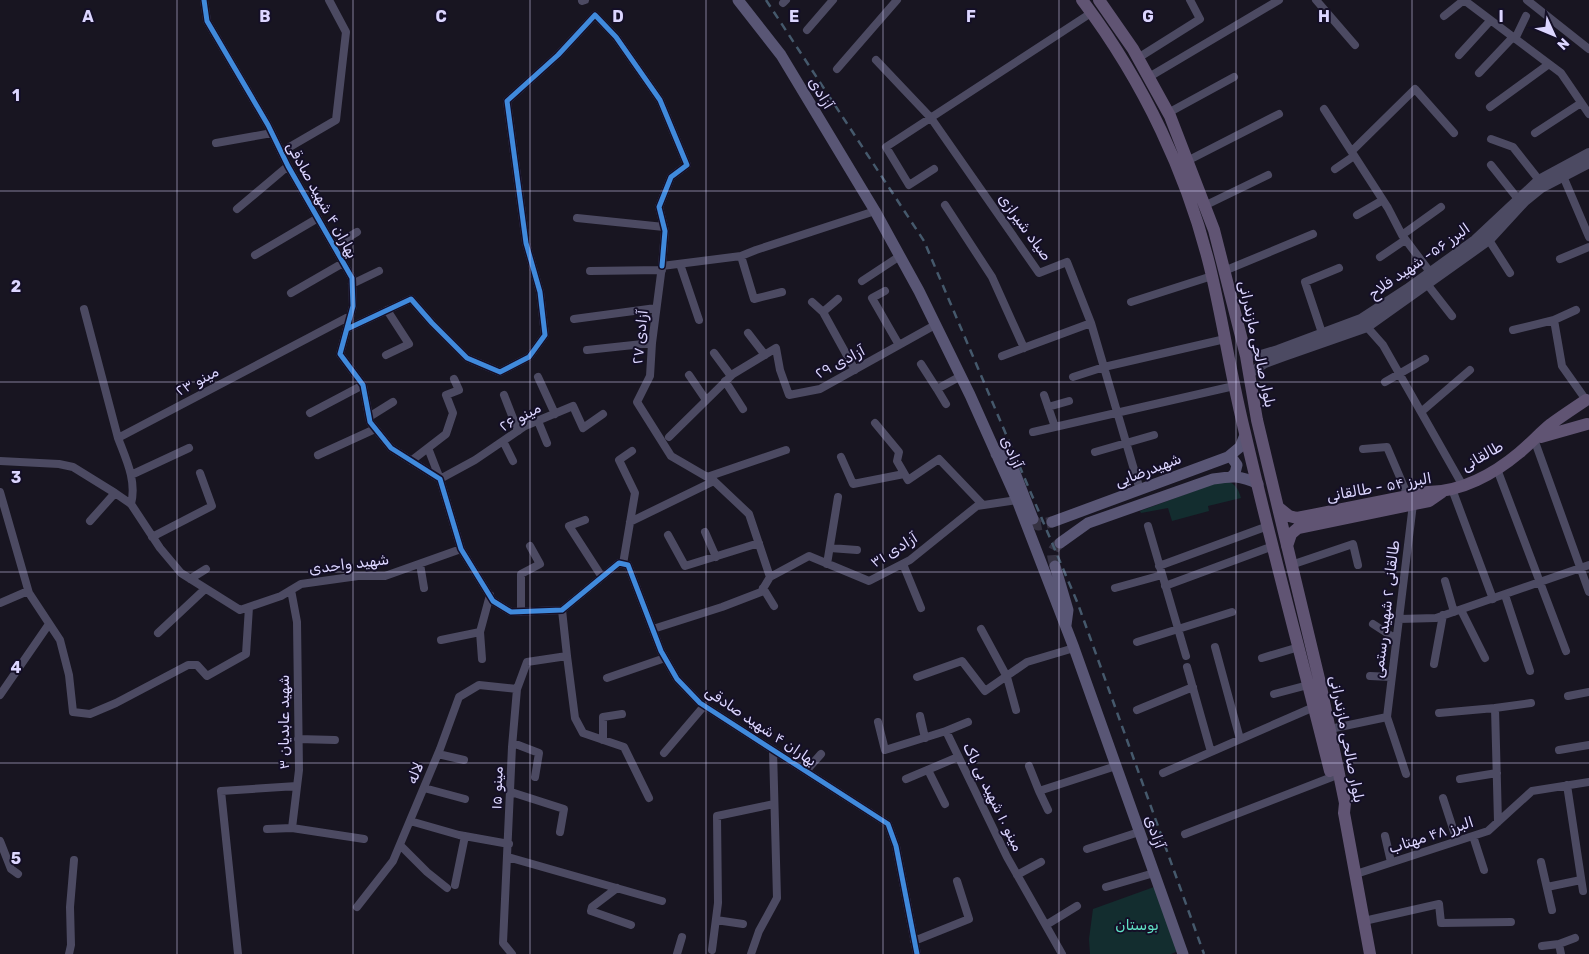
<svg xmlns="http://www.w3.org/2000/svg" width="1589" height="954" font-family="Rubik,Cairo,sans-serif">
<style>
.green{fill:#132d2f}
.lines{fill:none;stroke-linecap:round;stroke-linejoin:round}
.secondary-tunnel{stroke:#353242;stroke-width:11;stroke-dasharray:11 5.5;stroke-linecap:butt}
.minor{stroke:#4c4a62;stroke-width:8}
.tertiary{stroke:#4c4a62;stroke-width:10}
.secondary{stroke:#595675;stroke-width:11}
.primary{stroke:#605473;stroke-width:12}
.rail{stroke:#45596c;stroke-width:2.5;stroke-dasharray:8 6;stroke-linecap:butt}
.cycleway-casing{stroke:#140f27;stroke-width:8}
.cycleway{stroke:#408adc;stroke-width:5}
.grid{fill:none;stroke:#dcd6ff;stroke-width:1;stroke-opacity:0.55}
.labels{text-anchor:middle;stroke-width:4;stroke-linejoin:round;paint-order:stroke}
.street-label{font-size:15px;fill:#dcd6ff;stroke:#140f27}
.park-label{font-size:15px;fill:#60e1c5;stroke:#140f27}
.grid-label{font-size:16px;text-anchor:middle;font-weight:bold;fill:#dcd6ff;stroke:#140f27;stroke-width:4;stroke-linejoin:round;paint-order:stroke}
</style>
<rect width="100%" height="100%" fill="#181521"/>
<!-- green -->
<path class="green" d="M1224,480C1234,483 1238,487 1241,498L1208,506L1209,511L1172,521L1168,508L1141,513L1140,511Z
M1154,887L1178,951L1171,954H1090L1089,939L1093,909Z"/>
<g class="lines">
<!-- secondary-tunnel -->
<path class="secondary-tunnel" d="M1033,519L1038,525L1052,522
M1055,566C1052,554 1050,551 1060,543"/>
<!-- minor -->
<path class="minor" d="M204,0L207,21L268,125L288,166L352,278L353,306L340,354L363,385L370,422L391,448L440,479L461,549L493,601L511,612L562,610L619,563L628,565L661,651L677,679L700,703L888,824L896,846L917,954
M1316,0L1355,45
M1527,0L1589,49
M582,1L585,0
M783,3L786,0
M1444,16L1464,0L1561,73L1589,114
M807,30L833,0
M1515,39L1526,16
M1459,55L1490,21
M1138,58L1200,19L1190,0
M876,60L931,118L1039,273L1067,262L1091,323L1140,490
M837,69L897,0
M1479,73L1513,37
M1149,77L1279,0
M1490,107L1549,64
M1324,109L1388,208L1402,235L1430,272
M1168,113L1234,77
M1535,133L1581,103
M1491,139L1513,147L1539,180
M216,143L272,133
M1352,151L1415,89L1454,133
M281,152L336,120L346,32L329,0
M1187,161L1279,114
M1491,165L1518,199
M934,169L909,185L886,147L1091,13
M1335,169L1354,156
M1563,176L1589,237
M945,205L992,277L1024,348
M1204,206L1268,175
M237,209L288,166
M1357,215L1383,200
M577,218L664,227
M1402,235L1441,207
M1487,237L1510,273
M334,246L357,232
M255,255L318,218
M741,256L754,299L782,292
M1380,257L1405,240
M1560,259L1589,247
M680,264L699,320
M590,271L662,270
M1224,271L1313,234
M862,281L900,256
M352,284L379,271
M1427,284L1452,316
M885,291L872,298L899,345
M291,293L343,263
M838,299L823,312L855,370
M812,302L823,312
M1131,302L1212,276
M84,309L118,438
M1576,310L1554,320L1562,366L1586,400
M574,319L656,308
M1367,327L1383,345L1463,486
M347,329L411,299L432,323L467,358L500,372L529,357L545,335L540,292L526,243L507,101L558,55L595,15L616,37L660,100L687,165L671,177L659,207L665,231L662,266
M1513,330L1554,320
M748,333L765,355
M1322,333L1305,282L1339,268
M587,350L652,343
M714,353L731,376
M386,355L409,344L387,310
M1002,356L1091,323
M921,364L937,389L961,376
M689,375L706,400
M538,377L555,414
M1073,377L1104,367L1225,339
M725,381L743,409
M1385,382L1425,359
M937,389L946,404
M504,395L518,431
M1044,395L1055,427
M1048,407L1069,401
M1421,412L1470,370
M310,413L363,385
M369,417L393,402
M538,421L547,443
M875,423L899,452L897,461L908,480L939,459L982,504
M1033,432L1234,386
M669,437L733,374L776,348L780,370L789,395L820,389L935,325
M1534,439L1589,592
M503,441L513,461
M428,448L440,479L475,460L525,426L573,406L583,428L603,414
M1363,449L1387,447L1408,496
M1095,452L1154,435
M318,455L375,429
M841,457L853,484L904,474
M0,461L59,464L73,467L115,493L131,504L160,548L181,573L240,610L281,596L301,584L358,576H385L461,549
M411,461L446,434L453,413L446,395L459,390L454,379
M1497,469L1566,651
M131,475L189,448
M707,477L786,450
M1452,489L1493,599
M0,492L29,593L60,640L69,675L73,712L90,714L116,703L188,665H197L207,676L246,654L249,607
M131,504C137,481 126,459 118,438L350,316
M585,520L569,526L602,577
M90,521L115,493
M630,522L714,481
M1148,526L1186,656
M705,532L716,557
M668,535L685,566L759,543
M152,537L212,506L200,473
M830,548L857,550
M420,564L424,588
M623,564L635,493L619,460L632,451
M827,564L838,497
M903,564L921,608
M1291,565L1353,544L1358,565
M1159,566L1268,526
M770,577L749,514L714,481L671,456L637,402L650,376L652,343L662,266L741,256L756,250L875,211
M190,579L206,569
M1445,581L1454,612
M1165,586L1273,546
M763,588L774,606
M1115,588L1162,575
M1505,595L1530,671
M0,603L28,591
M1461,610L1485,658
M521,612V574L540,564L530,546
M1399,619L1436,618L1589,565
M1373,624L1396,639
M653,629L722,607L761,592L770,577L809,556L869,581L910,560L977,506L1017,500
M981,629L1007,677L1016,710
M480,632L482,659
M158,633L205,589
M441,640L480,632L490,595
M1137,642L1232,612
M1215,647L1240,739
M567,656L575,718L583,733L624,747L649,798
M1262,658L1299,647
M1434,664L1443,615
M1187,667L1211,752
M1370,676L1391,677
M917,677L962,661L985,691L1027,662L1074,648
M607,678L665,658
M1274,694L1308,685
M0,695L49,624
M1568,696L1589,692
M1495,708L1531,703
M1137,710L1193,687
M1439,713L1495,708L1498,822
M920,716L925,738
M878,722L885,750L946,731L1007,857L1062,954
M1330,729L1387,717
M946,731L968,722
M298,739L335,740
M603,740V717L622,714
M513,743L539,753L535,777
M1559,750L1589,745
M664,753L704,706
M438,754L464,760
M1029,766L1039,791
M928,770L945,804
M806,771L821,754
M1163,773L1314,707
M1406,774L1387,717L1413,504
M906,779L958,757
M1460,779L1497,773
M1567,785L1583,891
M424,788L465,799
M511,792L564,809L560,832
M1443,798L1457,841
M1048,810L1039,791L1116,766
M410,821L459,835L509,844
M292,828L364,839
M267,829L292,828L299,770L297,622L291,590
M1185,834L1332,777
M1385,836L1391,862
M1473,836L1484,870
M0,841L11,869L18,874
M400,845L427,872L447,888
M1087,849L1139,832
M508,857L662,901
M1541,862L1552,910
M1356,874L1488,831L1532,791L1589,782
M1017,875L1041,862
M455,885L465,836
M1106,887L1154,873
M1547,887L1581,880
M617,888L592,907L591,911L631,925
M357,907L393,861L440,749L459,697L479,685L517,689
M716,920L743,924
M1364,921L1439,904L1441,923L1511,922
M1046,925L1077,906
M914,941L969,919L957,881
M1559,944L1561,954
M1542,946L1559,944L1575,938
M712,950L718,903L717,816L774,804
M69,954L71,945L70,907L74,860
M238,954L221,791L297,786
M512,954L503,943L512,747L517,689L527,662L567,656L562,610
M677,954L682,937
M751,954L759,931L777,898L773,750"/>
<!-- tertiary -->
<path class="tertiary" d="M1246,356L1261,355L1278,350L1361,319L1407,289L1475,240L1539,180L1589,153
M1249,374L1265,363L1284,356L1367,327L1489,240L1525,201L1541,188L1589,163"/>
<!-- secondary -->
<path class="secondary" d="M738,0L781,55L875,211L919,291L970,395L1017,500L1074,648L1183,954
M996,454L1005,451L1008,455L1033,519
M1228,457L1232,458L1237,465L1235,473L1232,476
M1052,522L1228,457L1240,447L1245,435
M1060,543L1088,523L1213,479C1232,476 1240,475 1258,484
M1055,566L1068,610L1066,625"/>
<!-- primary -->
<path class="primary" d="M1082,0C1143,81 1189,176 1212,276C1224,328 1232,381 1245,433C1271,546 1302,658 1330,771
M1099,0L1133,49L1170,116L1214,230L1246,356L1257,420L1321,687L1345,803L1344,813L1370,954
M1541,437L1587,424
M1279,508L1289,516L1297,518L1428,492C1461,492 1494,474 1519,453C1530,444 1540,433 1551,424C1562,416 1574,408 1586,400
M1287,546L1291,534L1298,528L1429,501L1442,492"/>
<!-- rail -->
<path class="rail" d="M766,0L924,241L1078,604L1204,954"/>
<defs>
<path id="cycleway" d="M204,0L207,21L268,125L288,166L352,278L353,306L340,354L363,385L370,422L391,448L440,479L461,549L493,601L511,612L562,610L619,563L628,565L661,651L677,679L700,703L888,824L896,846L917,954
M347,329L411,299L432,323L467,358L500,372L529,357L545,335L540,292L526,243L507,101L558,55L595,15L616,37L660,100L687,165L671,177L659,207L665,231L662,266"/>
</defs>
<!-- cycleway casing -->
<use href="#cycleway" class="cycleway-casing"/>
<!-- cycleway -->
<use href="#cycleway" class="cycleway"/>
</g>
<!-- grid -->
<path class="grid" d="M177,0V954M353,0V954M530,0V954M706,0V954M883,0V954M1059,0V954M1236,0V954M1412,0V954M0,191H1589M0,382H1589M0,572H1589M0,763H1589"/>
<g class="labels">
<!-- street labels -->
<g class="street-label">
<text transform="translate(821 93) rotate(59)" y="5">آزادی</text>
<text transform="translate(322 200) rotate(61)" y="5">بهاران ۴ شهید صادقی</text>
<text transform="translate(1025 227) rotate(54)" y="5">صیاد شیرازی</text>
<text transform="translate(1419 261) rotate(-35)" y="5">البرز ۵۶- شهید فلاح</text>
<text transform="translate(640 337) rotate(-84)" y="5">آزادی ۲۷</text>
<text transform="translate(1257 344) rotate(78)" y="5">بلوار صالحی مازندرانی</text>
<text transform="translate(840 362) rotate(-28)" y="5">آزادی ۲۹</text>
<text transform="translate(197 381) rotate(-28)" y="5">مینو ۲۳</text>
<text transform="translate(520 417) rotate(-28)" y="5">مینو ۲۶</text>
<text transform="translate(1012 452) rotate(66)" y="5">آزادی</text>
<text transform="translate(1482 456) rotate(-30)" y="5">طالقانی</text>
<text transform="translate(1148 470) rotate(-21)" y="5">شهیدرضایی</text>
<text transform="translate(1379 487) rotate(-10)" y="5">البرز ۵۴ - طالقانی</text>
<text transform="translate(894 550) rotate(-32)" y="5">آزادی ۳۱</text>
<text transform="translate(349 564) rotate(-7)" y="5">شهید واحدی</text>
<text transform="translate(1386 609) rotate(-83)" y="5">طالقانی ۲ شهید رستمی</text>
<text transform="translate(284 722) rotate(-90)" y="5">شهید عابدیان ۳</text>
<text transform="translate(761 726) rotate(34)" y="5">بهاران ۴ شهید صادقی</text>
<text transform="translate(1347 739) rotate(79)" y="5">بلوار صالحی مازندرانی</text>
<text transform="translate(415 773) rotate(-68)" y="5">لاله</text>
<text transform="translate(497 788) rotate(-88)" y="5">مینو ۱۵</text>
<text transform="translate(993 797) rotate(64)" y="5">مینو ۱۰ شهید بی باک</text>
<text transform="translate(1155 832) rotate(71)" y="5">آزادی</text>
<text transform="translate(1431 835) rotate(-18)" y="5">البرز ۴۸ مهتاب</text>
</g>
<!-- park labels -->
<g class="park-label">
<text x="1137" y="930">بوستان</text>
</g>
</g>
<g class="grid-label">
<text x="88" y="22">A</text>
<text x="265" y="22">B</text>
<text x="441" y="22">C</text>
<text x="618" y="22">D</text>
<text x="794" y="22">E</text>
<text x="971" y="22">F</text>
<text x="1148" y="22">G</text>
<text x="1324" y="22">H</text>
<text x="1501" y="22">I</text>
<text x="16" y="101">1</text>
<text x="16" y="292">2</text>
<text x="16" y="483">3</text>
<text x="16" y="673">4</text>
<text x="16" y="864">5</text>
</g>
<!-- north arrow -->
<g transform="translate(1554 35) rotate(134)" stroke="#140f27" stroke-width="4" paint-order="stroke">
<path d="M0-4L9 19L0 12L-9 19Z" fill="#dcd6ff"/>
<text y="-8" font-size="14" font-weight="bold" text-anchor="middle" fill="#dcd6ff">N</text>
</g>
</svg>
